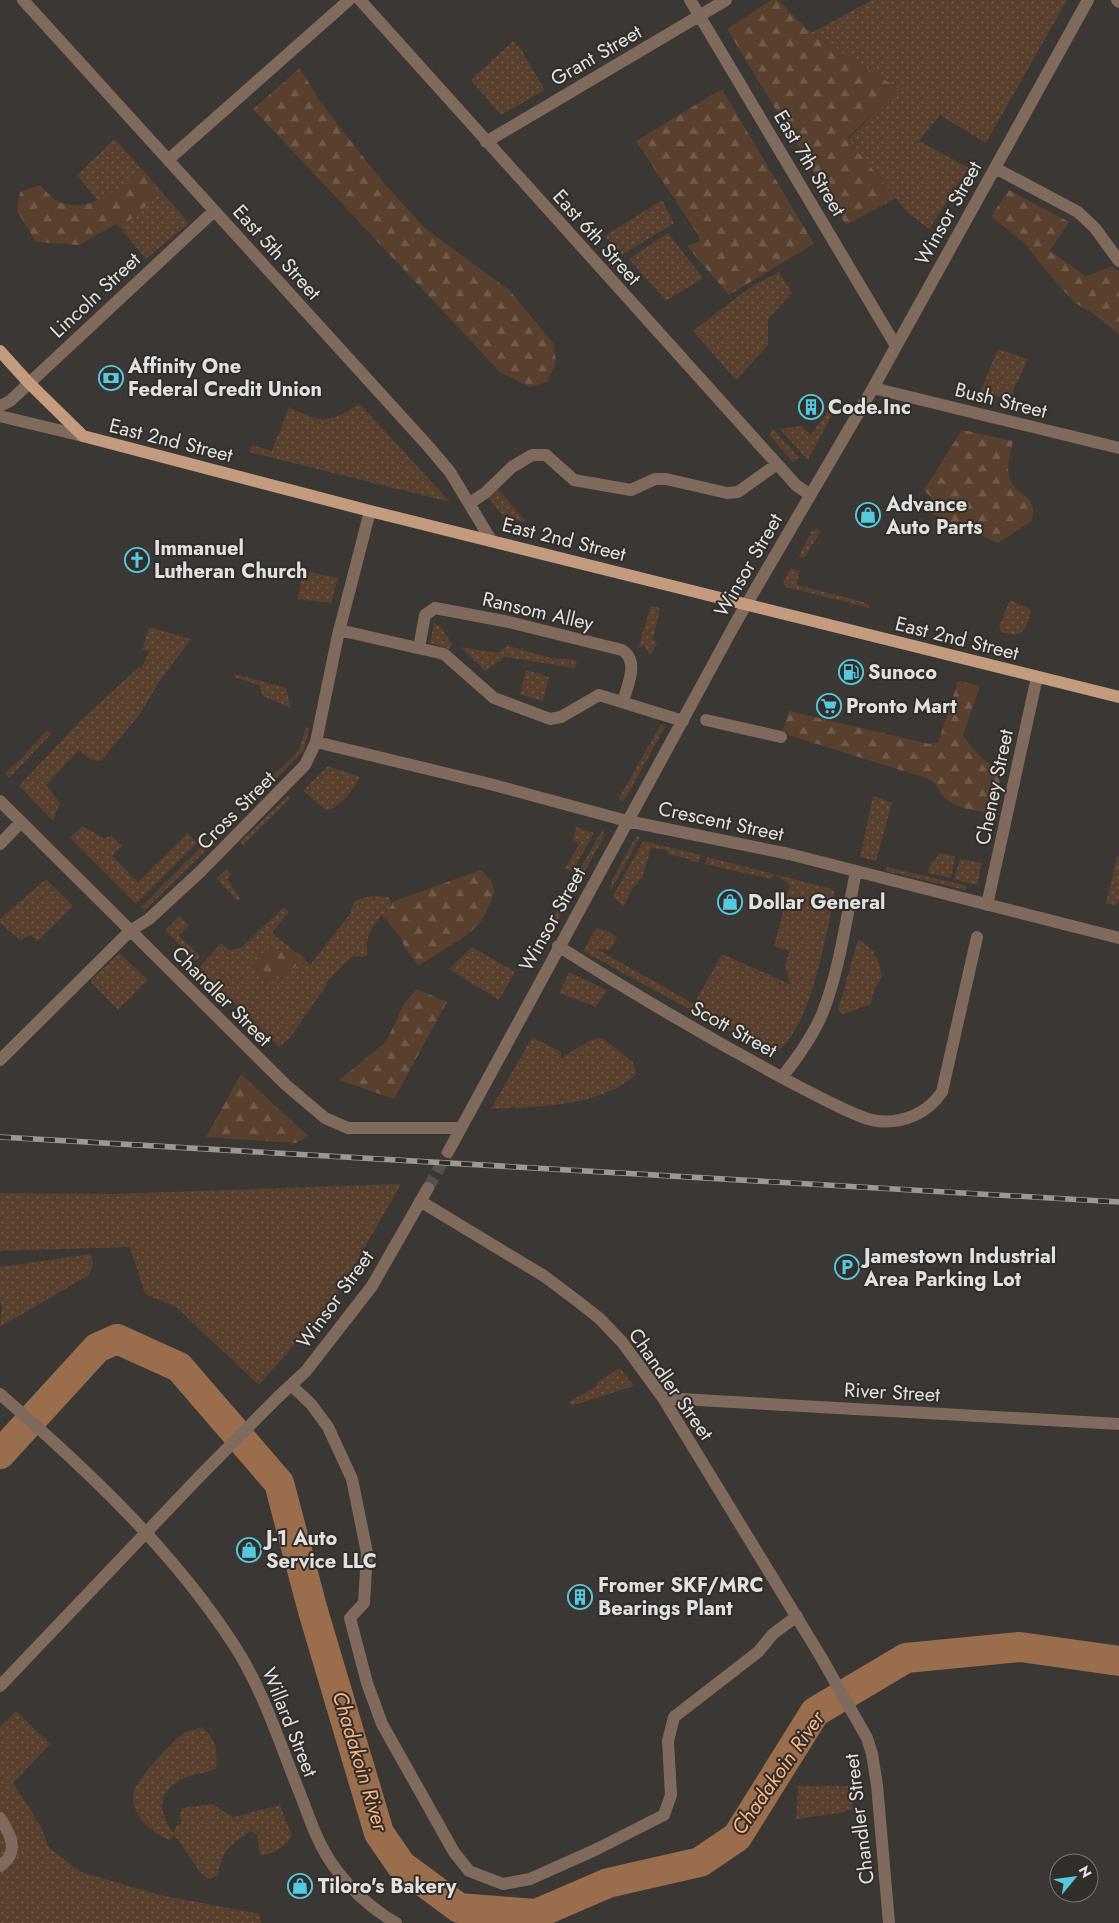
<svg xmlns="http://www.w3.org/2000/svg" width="1119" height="1923" font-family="Jost,sans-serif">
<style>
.grass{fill:url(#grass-dots)}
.forest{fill:url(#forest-firs)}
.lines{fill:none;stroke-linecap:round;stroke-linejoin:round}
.river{stroke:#9a6d4d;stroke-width:30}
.minor-tunnel{stroke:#54504e;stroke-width:12;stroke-dasharray:12 6;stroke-linecap:butt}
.minor{stroke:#7f6a5d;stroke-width:12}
.major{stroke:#c49b7f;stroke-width:12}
.rail-casing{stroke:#9b9996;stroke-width:5.5}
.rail{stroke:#312d2a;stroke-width:4;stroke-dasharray:11;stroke-linecap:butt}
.labels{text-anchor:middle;stroke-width:4;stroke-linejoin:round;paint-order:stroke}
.street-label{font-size:20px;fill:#e3e1df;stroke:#312d2a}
.poi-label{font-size:20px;font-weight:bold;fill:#e3e1df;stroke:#312d2a;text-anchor:start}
.water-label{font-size:21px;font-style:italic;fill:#fab583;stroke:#312d2a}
</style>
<defs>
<pattern id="grass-dots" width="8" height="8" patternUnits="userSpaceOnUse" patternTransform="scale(1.25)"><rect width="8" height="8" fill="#593f2d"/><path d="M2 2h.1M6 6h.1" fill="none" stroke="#715a4b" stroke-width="1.8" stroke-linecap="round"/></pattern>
<pattern id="forest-firs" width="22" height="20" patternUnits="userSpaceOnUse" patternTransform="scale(1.25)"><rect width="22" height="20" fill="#593f2d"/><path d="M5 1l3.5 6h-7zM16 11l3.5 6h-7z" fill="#715a4b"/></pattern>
</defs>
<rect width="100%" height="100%" fill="#3b3734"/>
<!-- grass -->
<path class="grass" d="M872,0H1067L986,143L940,115L919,141L969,168L929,229L907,212L848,139L898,89L811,33Z
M513,41L519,46L545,90L501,115L471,80Z
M115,139L189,223L146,259L77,175Z
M662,200L674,223L622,255L605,236Z
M668,233L703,278L666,301L629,259Z
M779,272L792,293L768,319V345L736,380L693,331L749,288Z
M998,349L1028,359L1009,400L980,392Z
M359,404H360L450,502L249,452L252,445L272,451L289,407C322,424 329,423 359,404Z
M828,411L833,413L808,460L780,429L801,426L811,435Z
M773,429L799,457L793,462L769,435Z
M497,488L527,523L511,518L507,514L504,517L488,497Z
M817,528L820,532L805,557L800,558L799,555L812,531Z
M791,568L799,571L797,585L867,603L870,608L786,587L783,582Z
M302,571L338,578L331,603L298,599Z
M1010,600L1031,610C1026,630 1024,639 1001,632L999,626Z
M651,606L660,608L653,639L657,644L650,655L644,646L638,648Z
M434,623L440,626L452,644L449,649L430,643Z
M149,627L191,639L159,682L140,714L102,760C93,763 86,755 79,750L46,785L60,803L53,821L19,786L77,724L139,667L141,669L149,651L142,650Z
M508,646L551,658L577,660L575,668L505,657L485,671L461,647L497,653Z
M526,670L549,677L543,701L520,694Z
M235,674L286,688L291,708L263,696L259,685L234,677Z
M661,724L665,727L624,801L618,800Z
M306,727L309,729L304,750L254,801L249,799L299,750Z
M46,731L52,733L9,778L5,773L23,757Z
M328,766L360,777C352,790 342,808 326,810L303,791Z
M288,796L290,799L243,845L241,841Z
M873,796L892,803L876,861L860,857Z
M82,826L104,838L112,836L122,846L112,856L138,882L188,833L197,843L136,904L70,838Z
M576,827L594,833L572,872L565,868L579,845L573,839Z
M603,829L604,836L583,875L577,874Z
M639,836V839L611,890L612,880L634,840Z
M207,841L210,846L145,910L141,907Z
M643,841L701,855L699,862L690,861L689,859L668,854L667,850L651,848L643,876L633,888L623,907L613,896Z
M940,853L955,856L951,878L928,873L929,867Z
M707,857L832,889L835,893C825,937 812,1030 773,1055L583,951L596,928L608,931L617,937L610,950L597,949L694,1004L722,954L790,984L785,965L789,951L774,946L790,885L775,874L771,879L705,864Z
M1117,857L1119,858V900L1116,906L1106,903Z
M960,859L982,863L977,885L954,879Z
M887,867L967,886L965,890L886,871Z
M227,869L231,875L227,879L241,899L237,901L217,878Z
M46,879L73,906L37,942L31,935L20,940L0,923V919Z
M567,892L572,895L558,920L553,917Z
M373,896L389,897L392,905C379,918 362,935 368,954L365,957L352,956L327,982L326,986L289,1039L279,1047L199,968L221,943L229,950L241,948L284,907L289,912L272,933L293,950C277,949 265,952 251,961L266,981L307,962L310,965L350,914L354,902L361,898Z
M180,916L189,925L179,936L200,956L196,961L165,930Z
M858,939C876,951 878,956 882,977L874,990L871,1004L843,1014L838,1010Z
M472,947L515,972L499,1000L449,969Z
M119,953L148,980L118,1010L90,981Z
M569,972L607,990L596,1007L559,993Z
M532,1037L561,1052V1058L591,1040L602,1038L633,1062L636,1075C595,1108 541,1106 491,1109Z
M401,1184L335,1299L259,1385L176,1307L145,1294L130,1247L0,1251V1193L114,1194Z
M91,1254L93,1266L89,1275L0,1327L2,1306L0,1302V1267Z
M620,1368L634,1386L571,1406L569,1402L597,1386L596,1383Z
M16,1711L50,1744L13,1783L40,1825L49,1848L81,1872L160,1895L260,1914L261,1923H0V1727Z
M202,1727C216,1739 218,1750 216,1768C206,1774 197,1773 187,1777C157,1790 157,1809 173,1833L176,1826L181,1824L180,1813L182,1808L212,1804L233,1817L280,1805L292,1836C287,1846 270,1856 260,1855L257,1834L251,1831C229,1847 223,1847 218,1876L209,1879L200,1872L175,1836L169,1840C151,1832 129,1815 134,1791C136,1780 174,1740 184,1733C189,1730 197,1729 202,1727Z
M798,1786H850L853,1809L840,1813L796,1819Z"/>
<!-- forest -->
<path class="forest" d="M771,0H778L811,33L899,89L847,138L896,198L846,225L727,29Z
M300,68L319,100L382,181L425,228L510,291L553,343L556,362L547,382L529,387L500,372L253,109Z
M722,89L814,244L729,295L687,246L700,241L697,233L636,141Z
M144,171L157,186L145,207L120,228L116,224L79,245L36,242L17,211L20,192L40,185C45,190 51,198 57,201C89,216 118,188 144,171Z
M1009,190L1069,222L1050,251L1086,276L1112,266L1119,273V335L1094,314L1075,303L1046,271L1025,244L991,216Z
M962,430L1013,441C1011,452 1006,466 1009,476C1015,499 1038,491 1032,521L998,543L924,510L932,498L924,490Z
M958,681L980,686L963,735C974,751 983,762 1002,770L993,814C976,810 957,810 944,797C938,790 937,784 929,779L782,733L789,711L929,744L938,743Z
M481,870L491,881L495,892C491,900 488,910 484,917C470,939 439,950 419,966L405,948L401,938L382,915L392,905V902Z
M278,949C292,949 299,951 307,962L266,981L251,961L263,953Z
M417,989L447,1002L394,1099L339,1080L386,1042L405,1002Z
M241,1074L308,1136L296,1143L206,1137Z"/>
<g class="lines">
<!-- river -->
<path class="river" d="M0,1454L97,1348L117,1339L179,1367L279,1483L313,1611L379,1833L401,1865L459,1908L536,1914L608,1883L700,1862L737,1837L815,1712L906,1658L1020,1647L1119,1661"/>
<!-- minor-tunnel -->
<path class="minor-tunnel" d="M428,1188L448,1152"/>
<!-- minor -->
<path class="minor" d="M23,0L428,446L450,472L491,540
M360,0L796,485L810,495
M690,0L896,346
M1117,0L1119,2
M486,142L726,0
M168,160L349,0
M995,168L1078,212L1095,228L1119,261
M873,388L1119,448
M0,406L10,401L214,211
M0,416L83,436
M470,503L485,493L512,467L532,455H546L574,480L631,490L655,479H666L727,493L738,492L777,464
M339,630L444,654L494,698L550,719L561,717L599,695L683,721
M419,648L425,615L435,608L509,622L622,650C640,661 627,686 623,702
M706,720L781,737
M316,742L490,784L627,821L789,854L1119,938
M0,801L286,1085L325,1118L348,1128H459
M0,844L21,822
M987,905L1037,677
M558,946C635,995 714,1041 794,1084C812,1093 859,1119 877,1121C903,1124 928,1113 942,1092L977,937
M0,1060L130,931L149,919L201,871L305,765L316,742L338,635L370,511
M782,1077C798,1057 813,1036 823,1012C840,968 846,918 856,872
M448,1152L735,624L873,388L1088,0
M420,1201L544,1276L576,1300L599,1318L622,1342L663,1398L821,1657L867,1738L872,1754L877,1785L889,1923
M291,1385L311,1404L328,1427L352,1479L367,1553L364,1603L350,1618L367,1683L382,1724L454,1852L469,1871L503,1884L530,1879L595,1850L664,1815L671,1795L668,1741L674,1717L758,1652L773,1634L797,1616
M0,1394C86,1469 171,1548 234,1645C264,1691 280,1745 301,1796C310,1820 319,1847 335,1868C351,1890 372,1909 396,1923
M663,1398L1119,1424
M0,1686L199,1477L277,1398L306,1371L372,1286L428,1188
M0,1818C11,1835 20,1852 0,1866"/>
<!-- major -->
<path class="major" d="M0,351L28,382L83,436L370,511L1119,697"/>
<defs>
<path id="rail" d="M0,1137L1119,1202"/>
</defs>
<!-- rail casing -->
<use href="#rail" class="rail-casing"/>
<!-- rail -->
<use href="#rail" class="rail"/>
</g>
<!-- icons -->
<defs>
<symbol id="bank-ring" viewBox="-11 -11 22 22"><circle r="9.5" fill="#312d2a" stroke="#55cade" stroke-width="1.5"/><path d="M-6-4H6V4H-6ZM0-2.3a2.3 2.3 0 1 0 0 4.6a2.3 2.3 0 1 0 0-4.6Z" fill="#55cade"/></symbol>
<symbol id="building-ring" viewBox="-11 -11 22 22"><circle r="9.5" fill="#312d2a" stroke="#55cade" stroke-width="1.5"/><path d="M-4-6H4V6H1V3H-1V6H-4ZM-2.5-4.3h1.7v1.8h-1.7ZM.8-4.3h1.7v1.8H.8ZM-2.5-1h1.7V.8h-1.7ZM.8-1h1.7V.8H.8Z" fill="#55cade"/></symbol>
<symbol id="shop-ring" viewBox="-11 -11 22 22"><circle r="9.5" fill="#312d2a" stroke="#55cade" stroke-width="1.5"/><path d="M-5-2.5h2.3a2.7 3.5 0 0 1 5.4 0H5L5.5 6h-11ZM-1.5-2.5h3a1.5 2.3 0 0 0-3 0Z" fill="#55cade"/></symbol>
<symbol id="church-ring" viewBox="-11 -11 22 22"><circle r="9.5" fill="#312d2a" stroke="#55cade" stroke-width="1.5"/><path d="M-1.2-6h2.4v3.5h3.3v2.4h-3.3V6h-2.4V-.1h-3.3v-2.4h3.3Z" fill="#55cade"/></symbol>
<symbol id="fuel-ring" viewBox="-11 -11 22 22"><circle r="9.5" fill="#312d2a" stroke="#55cade" stroke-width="1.5"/><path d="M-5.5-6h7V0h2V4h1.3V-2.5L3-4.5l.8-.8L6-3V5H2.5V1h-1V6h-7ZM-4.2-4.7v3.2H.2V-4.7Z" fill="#55cade"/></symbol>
<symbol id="supermarket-ring" viewBox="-11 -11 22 22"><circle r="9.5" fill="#312d2a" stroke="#55cade" stroke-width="1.5"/><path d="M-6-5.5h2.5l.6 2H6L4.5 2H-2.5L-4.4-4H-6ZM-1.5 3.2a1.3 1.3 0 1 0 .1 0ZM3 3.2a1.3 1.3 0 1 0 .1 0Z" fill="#55cade"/></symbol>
<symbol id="parking-ring" viewBox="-11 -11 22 22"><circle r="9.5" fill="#312d2a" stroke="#55cade" stroke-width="1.5"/><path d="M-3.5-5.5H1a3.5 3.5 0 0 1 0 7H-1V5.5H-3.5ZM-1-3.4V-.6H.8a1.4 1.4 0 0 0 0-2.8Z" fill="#55cade"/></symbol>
</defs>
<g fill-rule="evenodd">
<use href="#bank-ring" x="97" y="364" width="28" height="28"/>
<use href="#building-ring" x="797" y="393" width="28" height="28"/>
<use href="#shop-ring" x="854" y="501" width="28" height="28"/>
<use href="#church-ring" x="123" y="546" width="28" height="28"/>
<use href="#fuel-ring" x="837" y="658" width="28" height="28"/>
<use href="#supermarket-ring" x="815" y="692" width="28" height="28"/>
<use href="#shop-ring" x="716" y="888" width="28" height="28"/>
<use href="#parking-ring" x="833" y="1253" width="28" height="28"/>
<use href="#shop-ring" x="235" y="1536" width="28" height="28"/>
<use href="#building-ring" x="566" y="1583" width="28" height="28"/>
<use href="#shop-ring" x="286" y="1872" width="28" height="28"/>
</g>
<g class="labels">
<!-- street labels -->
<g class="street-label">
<text transform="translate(596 55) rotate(-30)" y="7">Grant Street</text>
<text transform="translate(810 163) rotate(59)" y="7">East 7th Street</text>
<text transform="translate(948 213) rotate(-61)" y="7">Winsor Street</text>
<text transform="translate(597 237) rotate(48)" y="7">East 6th Street</text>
<text transform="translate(277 252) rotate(48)" y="7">East 5th Street</text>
<text transform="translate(95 295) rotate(-43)" y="7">Lincoln Street</text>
<text transform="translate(1001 400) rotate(14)" y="7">Bush Street</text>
<text transform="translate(171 440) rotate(14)" y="7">East 2nd Street</text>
<text transform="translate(564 539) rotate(14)" y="7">East 2nd Street</text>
<text transform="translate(748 565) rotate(-60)" y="7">Winsor Street</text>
<text transform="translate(538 611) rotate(13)" y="7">Ransom Alley</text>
<text transform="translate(957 638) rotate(14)" y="7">East 2nd Street</text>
<text transform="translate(994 787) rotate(-78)" y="7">Cheney Street</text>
<text transform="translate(236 810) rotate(-45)" y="7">Cross Street</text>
<text transform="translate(721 821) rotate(12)" y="7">Crescent Street</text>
<text transform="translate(552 919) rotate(-61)" y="7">Winsor Street</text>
<text transform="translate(222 996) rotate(45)" y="7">Chandler Street</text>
<text transform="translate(734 1029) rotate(29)" y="7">Scott Street</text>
<text transform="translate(335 1299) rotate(-54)" y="7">Winsor Street</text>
<text transform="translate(671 1384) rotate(55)" y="7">Chandler Street</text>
<text transform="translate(892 1392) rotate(3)" y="7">River Street</text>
<text transform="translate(290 1722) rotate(68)" y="7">Willard Street</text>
<text transform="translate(859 1819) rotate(-97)" y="7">Chandler Street</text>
</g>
<!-- poi labels -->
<g class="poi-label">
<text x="128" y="373">Affinity One<tspan x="128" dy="23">Federal Credit Union</tspan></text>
<text x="828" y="414">Code.Inc</text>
<text x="886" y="511">Advance<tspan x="886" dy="23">Auto Parts</tspan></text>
<text x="154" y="555">Immanuel<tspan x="154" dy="23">Lutheran Church</tspan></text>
<text x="868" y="679">Sunoco</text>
<text x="846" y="713">Pronto Mart</text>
<text x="748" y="909">Dollar General</text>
<text x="864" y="1263">Jamestown Industrial<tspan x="864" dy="23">Area Parking Lot</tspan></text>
<text x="266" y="1545">J-1 Auto<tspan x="266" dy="23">Service LLC</tspan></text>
<text x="598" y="1592">Fromer SKF/MRC<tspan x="598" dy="23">Bearings Plant</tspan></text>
<text x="318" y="1893">Tiloro's Bakery</text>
</g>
<!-- water labels -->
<g class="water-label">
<text transform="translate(360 1761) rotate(73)" y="7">Chadakoin River</text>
<text transform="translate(778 1773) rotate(-55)" y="7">Chadakoin River</text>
</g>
</g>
<!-- north arrow -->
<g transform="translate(1074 1878) rotate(61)"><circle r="24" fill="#312d2a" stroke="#787572"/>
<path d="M0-4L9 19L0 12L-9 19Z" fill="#55cade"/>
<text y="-8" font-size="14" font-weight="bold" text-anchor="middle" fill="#e3e1df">N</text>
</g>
</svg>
